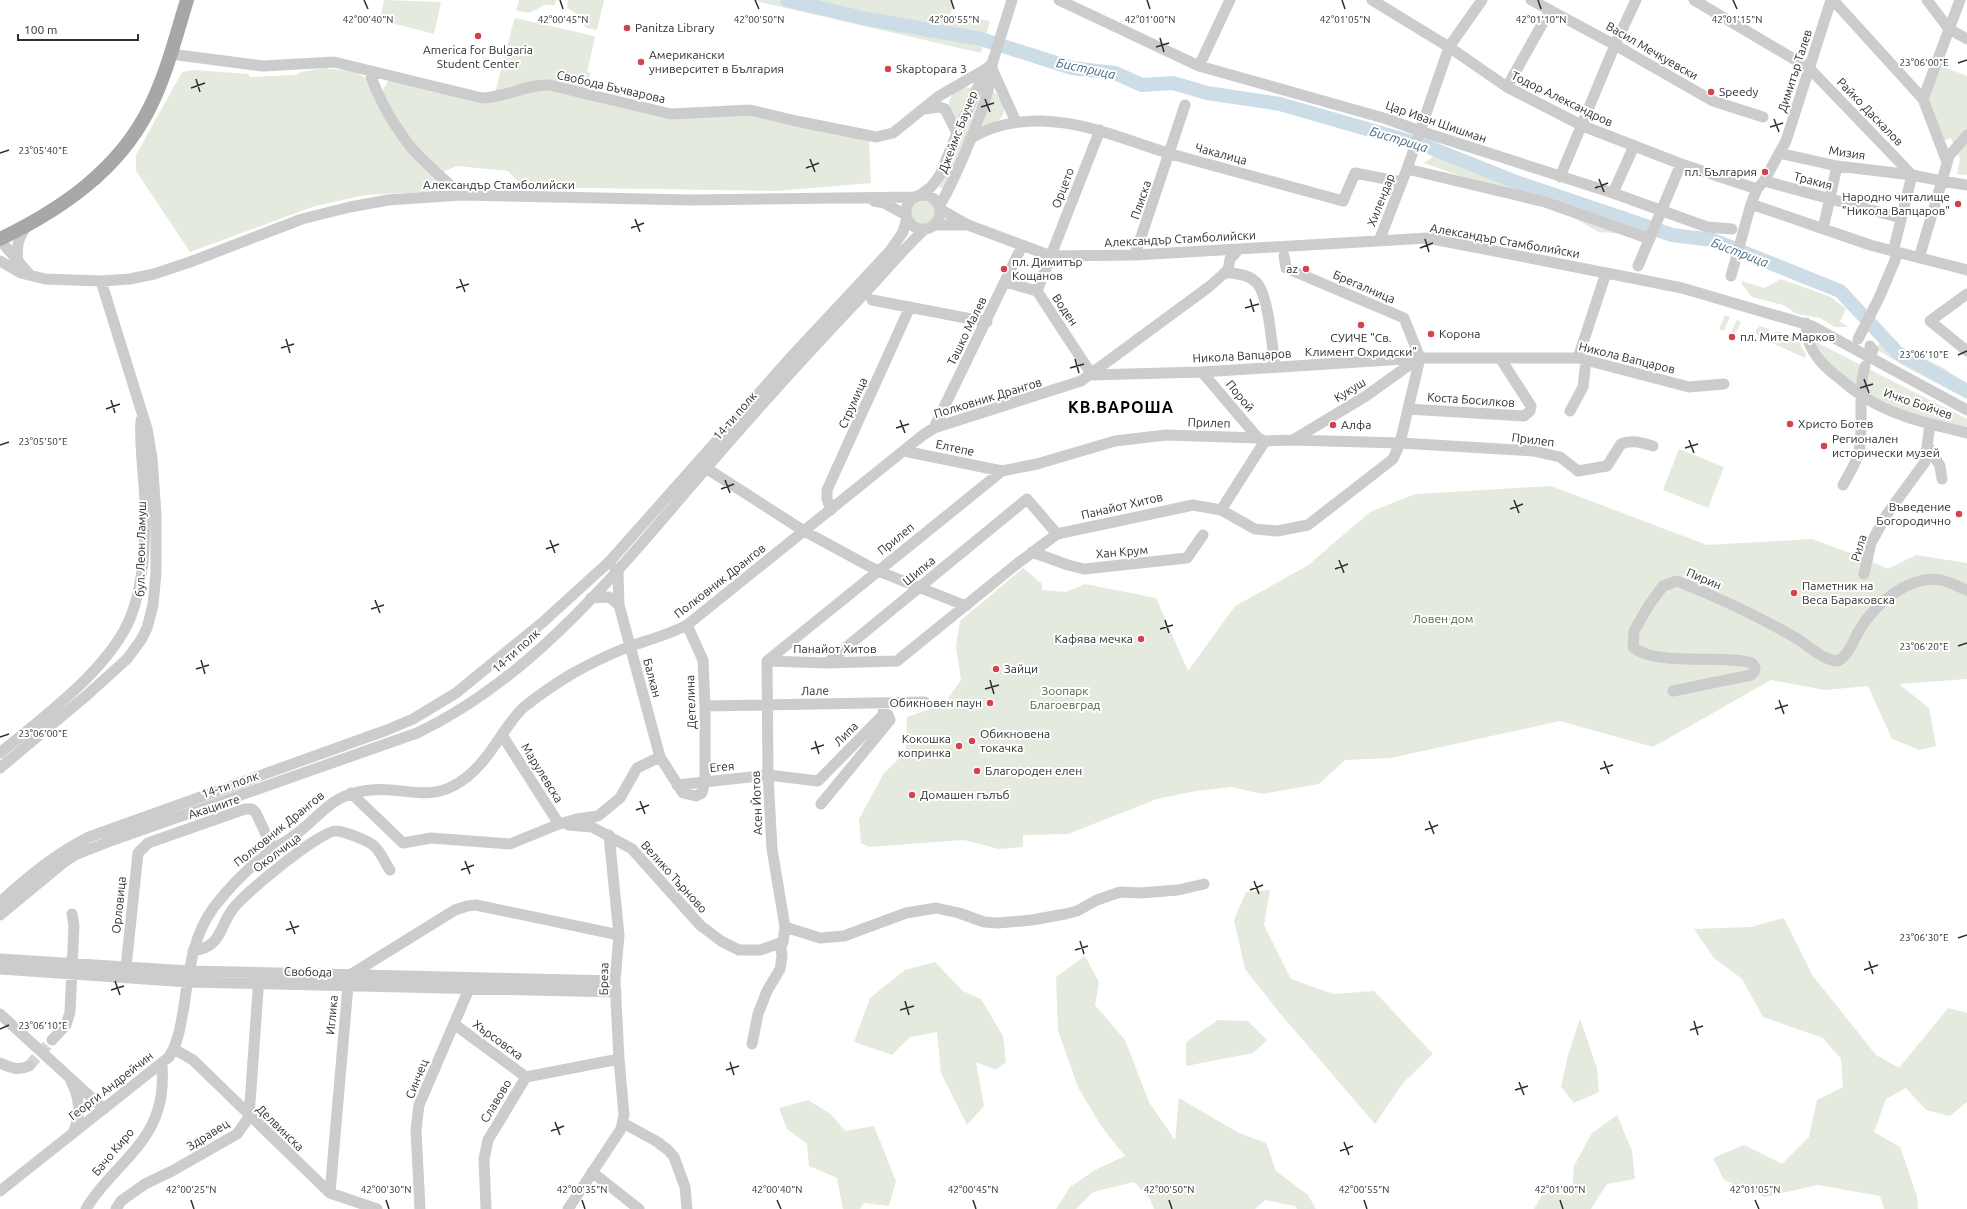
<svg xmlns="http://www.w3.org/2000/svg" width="1967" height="1209" viewBox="0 0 1967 1209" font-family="Ubuntu,sans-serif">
  <rect width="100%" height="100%" fill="#fff"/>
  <path fill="#e5eade" d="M384,0L441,2L434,34L380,20Z
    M519,0H556L555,5H545L529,13L518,11L516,10Z
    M568,0H604L597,30L586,28C581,17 577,13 567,8Z
    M751,0H953L951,14L990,21L981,53Z
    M516,18L594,36L595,38L587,72L591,73L585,88L544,82L495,93L514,20Z
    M1941,66L1967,76V175L1957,174L1960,159L1951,138L1943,141L1927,99Z
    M324,68C336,70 355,69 365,78C373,85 375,101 381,111C400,140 424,165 447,191L365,195L315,206L190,252L136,171V155L182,72L194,70L249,74L250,77L296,75L301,72Z
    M388,81H395L476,101L548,89L676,118L741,113L869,140L871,183L777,191L523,187L508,171L456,166L443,172L413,144L383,96L382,91Z
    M964,87L973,88L959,121C952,118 946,104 951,97C953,92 959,90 964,87Z
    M981,91L984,92L946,190L936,186Z
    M992,92C1014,98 1004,130 982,127Z
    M1437,154C1471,160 1503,168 1529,193L1466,178L1424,163Z
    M910 211a13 13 0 1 1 26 0a13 13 0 1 1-26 0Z
    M1576,198L1625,211L1631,234L1599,232L1569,215Z
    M1781,279L1831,297L1846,309L1840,322L1849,327H1835L1820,318L1797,314L1783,305L1752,297L1742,284V281L1764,288Z
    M1725,315L1730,317L1724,331L1719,329Z
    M1737,320L1741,322L1734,336L1730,334Z
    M1760,326L1770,329L1765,340L1756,334V330Z
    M1775,331L1796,336L1806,355L1805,358L1770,342Z
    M1808,338L1967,419V429L1932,423L1869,396L1830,366Z
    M1884,340L1942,367L1967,384V399L1902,365L1875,348Z
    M1679,449L1724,467L1708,508L1663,490Z
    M1551,486L1707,545L1812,539L1864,558L1888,569L1916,555L1967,563V679L1899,684L1929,708L1936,746L1919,750L1892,739L1868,686L1825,690L1771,680L1653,747L1560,721L1391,758L1345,760L1319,784L1262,794L1232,787L1196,791L1157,799L1068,834L1023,835V847L999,849L964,840L869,847L861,843L859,819L884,773L906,752L907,717L944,704L961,680L956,646L960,621L1023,568L1042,584V590L1066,592L1085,584L1156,598L1188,671L1235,606L1307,566L1370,512L1415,494Z
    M1270,890L1264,925L1291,979L1333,994L1374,991L1433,1054L1403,1083L1375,1124L1278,1011L1245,969L1234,920L1246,892Z
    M1784,918L1813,976L1876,1055L1899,1068L1948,1008L1967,1013V1102L1950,1116L1926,1110L1906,1088L1886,1099L1874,1132L1900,1147L1917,1196L1918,1209H1884L1880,1196L1818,1185L1765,1197L1724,1180L1713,1158L1744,1145L1782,1164L1809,1137L1817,1100L1843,1087L1841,1059L1823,1038L1763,1017L1742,979L1714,958L1694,929L1751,927Z
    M1085,956L1099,982L1095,1005L1125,1040L1149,1102L1175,1140L1179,1098L1239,1133L1266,1143L1276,1171L1308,1195L1316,1209H1297L1295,1206L1265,1200L1255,1209H1154L1150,1199L1134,1182L1093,1192L1076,1209H1056L1070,1187L1095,1170L1125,1156L1101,1126L1078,1087L1058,1031L1056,977Z
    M935,962L963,991L981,999L1003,1036L1006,1062L996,1070L976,1062L984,1106L967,1125L941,1073L937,1032L910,1037L892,1055L854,1042L870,998L905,970Z
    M1580,1019L1597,1068L1599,1092L1574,1103L1561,1087L1568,1055Z
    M1218,1020L1248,1021L1267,1040L1253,1053L1186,1066V1042Z
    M808,1100L831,1114L845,1131L874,1126L896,1181L889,1206L864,1203L860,1209H843L837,1178L809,1166L807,1144L787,1129L779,1108Z
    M1617,1115L1632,1151L1635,1179L1607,1184L1591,1209H1534L1544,1192L1572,1196L1574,1166L1592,1133Z"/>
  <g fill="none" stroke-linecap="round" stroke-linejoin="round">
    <path stroke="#ccdde8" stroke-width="14" d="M787,0L867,19L981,39L1072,68L1115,73L1142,85L1173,83L1207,93L1280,104L1426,146L1516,182L1672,235L1713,240L1840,291L1898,353L1967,391"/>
    <path stroke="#d5d5d5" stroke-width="11" stroke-dasharray="11 5.5" stroke-linecap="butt" d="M29,1066L52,1040"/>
    <path stroke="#ccc" stroke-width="11" d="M1059,0L1199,66L1387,119L1420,131L1613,193L1707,227L1732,229
      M1372,0L1449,47L1507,87L1583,126L1681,164L1757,189
      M1531,0L1615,45L1713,101L1763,117
      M1694,0L1809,68L1912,175
      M1833,0L1923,99
      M1927,0L1949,29L1967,39
      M170,54L263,66L334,62L482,98C505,98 526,84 549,85L671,114L750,110L796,121L876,137L893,133L939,96L986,69
      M1199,66L1230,0
      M369,71C378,98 393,124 410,146C425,164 444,179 461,195
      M993,71L1016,122
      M1507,87L1550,10
      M924,109L939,107L945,109L957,133
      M1967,135L1949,156L1942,181L1967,185
      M970,139C990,126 1018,120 1042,121C1087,122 1128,141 1171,154C1228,170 1286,185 1343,201L1355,173L1401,182
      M1779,153L1837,166L1912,175
      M1947,162L1923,99L1960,0
      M1407,169L1545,202L1650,239
      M1560,177L1615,45L1636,0
      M1764,181L1901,218
      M1613,193L1634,146
      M906 212a17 17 0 1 1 34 0a17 17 0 1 1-34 0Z
      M920,195L931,187L940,175L957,133L986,69L992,64L1012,0
      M874,201L884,203L906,215
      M1751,204L1870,245L1967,270
      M939,206C953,186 996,85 992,64
      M940,209L968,225L1051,256L1135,255L1428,238L1652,282L1682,288L1812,326L1967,410
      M934,225H965
      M1823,229L1837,166
      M0,240L30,275
      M1379,241L1407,169L1449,47L1482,0
      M1893,252L1912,175L1942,181L1919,258
      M1135,255L1185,105
      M1284,256L1286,268L1404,318L1420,358
      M0,261L21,273L45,279L101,281L130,279L154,274L190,262L302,219L350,207L388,200L461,195L690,200L915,197
      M18,262C16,247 18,236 28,225
      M1638,266L1681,164
      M1225,272C1236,274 1249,274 1257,283C1269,297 1272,347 1275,367
      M1731,276L1751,204L1757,189L1764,181L1786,141L1831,0
      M1006,282L1037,291
      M1037,291L1092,375L1202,372L1420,358H1578L1689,387L1724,384
      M1037,291L1100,130
      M1967,294L1930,321L1967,351
      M872,300L987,322
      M1806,323C1805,347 1821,365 1839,378C1846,384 1853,390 1861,395C1891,416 1931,424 1967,433
      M1858,339L1879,298L1898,253
      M1870,346L1873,350L1872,352
      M1578,358L1606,273
      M1202,372L1258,438
      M1408,409L1524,416L1530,411L1531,406L1500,358
      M1570,411L1583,387L1586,360
      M934,428L1022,246
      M1293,440L1366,396L1419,358
      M1928,446L1940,466L1942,479
      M904,451L1002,471
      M706,468L804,531L878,571L966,606
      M1843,485C1850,472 1859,459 1860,444C1863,419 1858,391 1865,366
      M831,510L827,499V490L910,307
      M1221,510L1265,441
      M1032,552L1068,565L1084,569L1187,558L1203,535
      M615,569L618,572L619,605L660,757L683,793L696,796L702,793L705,781V706L703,660L687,625
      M1864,574L1871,543L1887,514L1925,462L1930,424
      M591,598L609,597L619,605
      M767,661L1002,471L1037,464L1115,441L1166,435L1258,438L1265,441L1292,440L1400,443L1533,451L1560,457L1578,471L1607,466L1621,444C1631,439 1643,443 1653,446
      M767,661L827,663L897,661L1018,563L1057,534L1193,505L1221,510L1255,529L1277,531L1308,525L1393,459L1400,443L1420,358
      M827,663L1027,499L1057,534
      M1673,691L1751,675L1754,672L1755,668L1752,663C1721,654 1656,667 1633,647L1634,631L1649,605L1663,586L1677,581C1717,597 1758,616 1796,638C1810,646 1821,660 1838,661C1850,654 1853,640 1860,629C1875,604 1910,574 1941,580C1950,582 1959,587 1967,590
      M705,706L925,702
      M502,735L559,824
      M0,753C42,718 111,668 131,616C144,582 145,544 145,508C145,479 139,448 141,420
      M0,768L86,696L127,659L141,640L147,628L153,605L156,572V514L152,458L147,429L101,281
      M677,785L768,775L818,781L883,715L884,703
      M351,793L403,843L431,838L510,844L559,824L577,819L598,816L620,798L637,768L660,757
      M821,804L890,720L888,715H883
      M568,825L592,827L632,849L700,925L721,941L739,950H760L783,942
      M0,902C28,877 55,854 89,837L387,730L413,719L456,693L543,622L610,561L792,356L890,251L903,232L907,218
      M0,915L63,863L75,855L113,840L417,733C529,680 612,578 691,486C747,420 804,357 863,295C884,273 903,249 925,229
      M785,927L820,938L844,936L906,913L936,908L959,913L984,922L998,923L1032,920L1065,914L1077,911L1097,900L1120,892L1140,893L1178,890L1204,884
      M193,951C222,946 218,930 232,910C242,895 321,830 336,831C344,831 366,840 373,845C380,850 385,863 390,870
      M0,959L189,971L615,981
      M126,967L138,853L148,843L245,809H252L256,813L273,849
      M0,969L188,982L616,992
      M0,1014L104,1109
      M454,1024L526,1077
      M52,1040L66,1025L70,1012L74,926L72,914
      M752,1044L758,1014L767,991L780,969L782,957L781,947L783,942L785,927L772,849L768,775L767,661
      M174,1049L193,1060L330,1193L377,1209
      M0,1063C11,1068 18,1071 29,1066
      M71,1081C80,1099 81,1113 74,1131
      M623,1123L656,1141L668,1150L674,1157L685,1187L687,1209
      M592,1172L639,1209
      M0,1191L169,1057C178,1043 180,1028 183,1012C189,975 191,938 214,907C231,885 252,864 275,848C283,843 292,838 299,832C326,810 333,794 370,790C399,786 425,801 453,786C475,775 490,753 503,733C510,724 515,715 524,707C558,680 588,663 628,647C648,640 668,635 687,625L923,435L934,428L1081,381L1210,286L1228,270L1230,259L1239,249
      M330,1193L348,986L350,975L455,910L467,906L476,905L619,935
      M86,1209C105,1175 148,1148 158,1109C163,1094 163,1079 162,1063
      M116,1209L121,1201L145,1184L172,1171L237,1134L249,1117L259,977
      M420,1209L416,1130L419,1105L469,989
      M486,1209L484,1159L488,1140L526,1077L619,1059
      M568,1209L621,1129L624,1115L619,1059L615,981L619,935L609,835"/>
    <path stroke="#a7a7a7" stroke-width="14" d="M0,239C60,210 118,171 149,109C166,76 176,36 187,0"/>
  </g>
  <path fill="none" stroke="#2f2f2f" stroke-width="1.5" d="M364,0L368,9M560,0L563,9M755,0L759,9M951,0L954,9M1147,0L1150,9M1342,0L1345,9M1538,0L1541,9M1733,0L1737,9M1160,38L1164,52M1156,47L1169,43M1958,63L1967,60M196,79L200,92M191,88L205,83M985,99L990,112M981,107L994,103M1774,119L1779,132M1770,127L1783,123M0,153L9,150M810,159L815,172M806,168L819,163M1599,179L1604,192M1595,188L1608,183M635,219L640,232M631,228L644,223M1425,239L1429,252M1420,248L1433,243M460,279L465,292M456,288L469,284M1250,299L1254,312M1245,308L1259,304M286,339L290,353M281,348L294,344M1958,355L1967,351M1075,359L1079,373M1070,368L1084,364M1864,379L1869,393M1860,388L1873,384M111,400L115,413M106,409L120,404M900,420L905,433M896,428L909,424M1689,440L1694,453M0,445L9,442M1685,448L1698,444M725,480L730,493M721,489L734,484M1514,500L1519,513M1510,509L1523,504M550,540L555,553M546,549L559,544M1339,560L1344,573M1335,569L1348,564M375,600L380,613M371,609L384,605M1165,620L1169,633M1160,629L1173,625M1958,646L1967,643M201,660L205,674M196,669L209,665M990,680L994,694M985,689L999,685M1779,700L1784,714M1775,709L1788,705M0,737L9,734M815,741L819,754M811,749L824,745M1604,761L1609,774M1600,769L1613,765M640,801L645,814M636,810L649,805M1429,821L1434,834M1425,830L1438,825M465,861L470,874M461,870L474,865M1254,881L1259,894M1250,890L1263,885M290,921L295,934M286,930L299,926M1958,938L1967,935M1080,941L1084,954M1075,950L1088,946M1869,961L1873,974M1864,970L1878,965M115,981L120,995M111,990L124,986M905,1001L909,1015M900,1010L914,1006M1694,1021L1698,1035M0,1029L9,1025M1690,1030L1703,1026M730,1062L734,1075M726,1070L739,1066M1519,1082L1524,1095M1515,1090L1528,1086M555,1122L560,1135M551,1131L564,1126M1344,1142L1349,1155M1340,1151L1353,1146M191,1200L194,1209M386,1200L389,1209M582,1200L585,1209M777,1200L781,1209M973,1200L976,1209M1169,1200L1172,1209M1364,1200L1367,1209M1560,1200L1563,1209M1755,1200L1759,1209"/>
  <g fill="#d4424e" stroke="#fff" stroke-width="1.5">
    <circle cx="627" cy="28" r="4"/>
    <circle cx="478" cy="36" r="4"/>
    <circle cx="641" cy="62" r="4"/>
    <circle cx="888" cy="69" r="4"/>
    <circle cx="1711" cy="92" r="4"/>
    <circle cx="1765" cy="172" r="4"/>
    <circle cx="1958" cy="204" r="4"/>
    <circle cx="1004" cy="269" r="4"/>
    <circle cx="1306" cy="269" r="4"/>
    <circle cx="1361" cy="325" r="4"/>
    <circle cx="1431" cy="334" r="4"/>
    <circle cx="1732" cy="337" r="4"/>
    <circle cx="1790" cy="424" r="4"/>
    <circle cx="1333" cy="425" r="4"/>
    <circle cx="1824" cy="446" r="4"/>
    <circle cx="1959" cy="514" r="4"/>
    <circle cx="1794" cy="593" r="4"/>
    <circle cx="1141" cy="639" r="4"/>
    <circle cx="996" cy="669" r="4"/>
    <circle cx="990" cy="703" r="4"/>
    <circle cx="972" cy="741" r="4"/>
    <circle cx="959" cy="746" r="4"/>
    <circle cx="977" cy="771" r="4"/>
    <circle cx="912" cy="795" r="4"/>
  </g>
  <g text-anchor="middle" stroke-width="4" stroke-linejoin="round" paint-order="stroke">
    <g font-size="12" fill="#2f2f2f" stroke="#fff" text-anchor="start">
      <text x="635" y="32">Panitza Library</text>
      <text x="478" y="54" text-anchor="middle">America for Bulgaria<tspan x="478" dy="14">Student Center</tspan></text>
      <text x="649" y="59">Американски<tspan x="649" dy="14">университет в България</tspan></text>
      <text x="896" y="73">Skaptopara 3</text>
      <text x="1719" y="96">Speedy</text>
      <text x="1757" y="176" text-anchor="end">пл. България</text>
      <text x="1950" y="201" text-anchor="end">Народно читалище<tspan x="1950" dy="14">"Никола Вапцаров"</tspan></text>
      <text x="1012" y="266">пл. Димитър<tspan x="1012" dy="14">Кощанов</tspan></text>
      <text x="1298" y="273" text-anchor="end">az</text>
      <text x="1439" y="338">Корона</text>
      <text x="1740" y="341">пл. Мите Марков</text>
      <text x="1361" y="342" text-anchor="middle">СУИЧЕ "Св.<tspan x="1361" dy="14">Климент Охридски"</tspan></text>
      <text x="1798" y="428">Христо Ботев</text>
      <text x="1341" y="429">Алфа</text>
      <text x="1832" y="443">Регионален<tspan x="1832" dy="14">исторически музей</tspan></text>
      <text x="1951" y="511" text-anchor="end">Въведение<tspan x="1951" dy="14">Богородично</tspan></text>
      <text x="1802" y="590">Паметник на<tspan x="1802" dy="14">Веса Бараковска</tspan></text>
      <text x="1133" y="643" text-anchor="end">Кафява мечка</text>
      <text x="1004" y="673">Зайци</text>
      <text x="982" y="707" text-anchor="end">Обикновен паун</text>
      <text x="980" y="738">Обикновена<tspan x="980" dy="14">токачка</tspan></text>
      <text x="951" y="743" text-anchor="end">Кокошка<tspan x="951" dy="14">копринка</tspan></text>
      <text x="985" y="775">Благороден елен</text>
      <text x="920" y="799">Домашен гълъб</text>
    </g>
    <g font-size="12" fill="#2f2f2f" stroke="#fff">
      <text transform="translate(1652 51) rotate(30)" y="4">Васил Мечкуевски</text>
      <text transform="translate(1795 71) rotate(-72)" y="4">Димитър Талев</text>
      <text transform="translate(611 87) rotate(13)" y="4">Свобода Бъчварова</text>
      <text transform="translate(1562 99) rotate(26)" y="4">Тодор Александров</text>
      <text transform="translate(1870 112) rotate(46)" y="4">Райко Даскалов</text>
      <text transform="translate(1436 122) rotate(19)" y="4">Цар Иван Шишман</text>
      <text transform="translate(958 132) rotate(-69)" y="4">Джеймс Баучер</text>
      <text transform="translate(1847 153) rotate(9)" y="4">Мизия</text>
      <text transform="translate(1221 154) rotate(15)" y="4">Чакалица</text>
      <text transform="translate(1813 181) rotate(15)" y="4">Тракия</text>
      <text x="499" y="189">Александър Стамболийски</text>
      <text transform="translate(1063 188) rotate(-69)" y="4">Орцето</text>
      <text transform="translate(1141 200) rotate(-71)" y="4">Плиска</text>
      <text transform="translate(1381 200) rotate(-69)" y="4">Хилендар</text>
      <text transform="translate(1180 239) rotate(-3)" y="4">Александър Стамболийски</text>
      <text transform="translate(1505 241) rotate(10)" y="4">Александър Стамболийски</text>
      <text transform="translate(1364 287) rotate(23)" y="4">Брегалница</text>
      <text transform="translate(1065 310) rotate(56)" y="4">Воден</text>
      <text transform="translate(967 331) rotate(-64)" y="4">Ташко Малев</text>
      <text transform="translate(1242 356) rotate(-3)" y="4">Никола Вапцаров</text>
      <text transform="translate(1627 358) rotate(14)" y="4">Никола Вапцаров</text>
      <text transform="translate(1350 390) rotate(-32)" y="4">Кукуш</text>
      <text transform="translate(1240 396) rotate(50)" y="4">Порой</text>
      <text transform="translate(988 398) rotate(-17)" y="4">Полковник Дрангов</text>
      <text transform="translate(1471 400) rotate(4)" y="4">Коста Босилков</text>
      <text transform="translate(853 403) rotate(-66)" y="4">Струмица</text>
      <text transform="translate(1918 404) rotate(19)" y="4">Ичко Бойчев</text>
      <text transform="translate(735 416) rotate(-49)" y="4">14-ти полк</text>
      <text transform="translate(1209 423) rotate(2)" y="4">Прилеп</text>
      <text transform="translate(1533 440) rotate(7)" y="4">Прилеп</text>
      <text transform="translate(955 448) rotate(12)" y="4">Елтепе</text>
      <text transform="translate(1122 506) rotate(-13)" y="4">Панайот Хитов</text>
      <text transform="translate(896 539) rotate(-39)" y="4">Прилеп</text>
      <text transform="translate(1859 548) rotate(-73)" y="4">Рила</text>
      <text transform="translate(141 549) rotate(-89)" y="4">бул. Леон Ламуш</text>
      <text transform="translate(1122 552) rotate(-5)" y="4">Хан Крум</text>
      <text transform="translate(919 571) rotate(-40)" y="4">Шипка</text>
      <text transform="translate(1704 579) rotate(23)" y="4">Пирин</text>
      <text transform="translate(720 581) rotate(-38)" y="4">Полковник Дрангов</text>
      <text x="835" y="653">Панайот Хитов</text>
      <text transform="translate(516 651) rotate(-42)" y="4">14-ти полк</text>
      <text transform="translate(652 678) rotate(75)" y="4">Балкан</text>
      <text transform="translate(815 691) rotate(-1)" y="4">Лале</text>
      <text transform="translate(691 702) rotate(-92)" y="4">Детелина</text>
      <text transform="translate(846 734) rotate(-45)" y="4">Липа</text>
      <text transform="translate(722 767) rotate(-5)" y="4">Егея</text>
      <text transform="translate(542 773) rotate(58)" y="4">Марулевска</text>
      <text transform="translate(230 785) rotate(-19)" y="4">14-ти полк</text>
      <text transform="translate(757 803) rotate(-92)" y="4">Асен Йотов</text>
      <text transform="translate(214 807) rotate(-18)" y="4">Акациите</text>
      <text transform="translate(279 829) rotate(-39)" y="4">Полковник Дрангов</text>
      <text transform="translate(277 853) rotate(-37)" y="4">Околчица</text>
      <text transform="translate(674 877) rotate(48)" y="4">Велико Търново</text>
      <text transform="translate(119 905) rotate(-84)" y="4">Орловица</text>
      <text transform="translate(308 972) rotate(1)" y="4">Свобода</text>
      <text transform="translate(604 979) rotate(-89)" y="4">Бреза</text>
      <text transform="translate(332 1015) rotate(-85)" y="4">Иглика</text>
      <text transform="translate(498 1040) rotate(36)" y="4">Хърсовска</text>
      <text transform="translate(417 1079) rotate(-68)" y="4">Синчец</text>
      <text transform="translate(111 1086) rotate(-38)" y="4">Георги Андрейчин</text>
      <text transform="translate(496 1101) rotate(-59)" y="4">Славово</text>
      <text transform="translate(280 1128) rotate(44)" y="4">Делвинска</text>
      <text transform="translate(208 1135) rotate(-32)" y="4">Здравец</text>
      <text transform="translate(113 1152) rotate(-50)" y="4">Бачо Киро</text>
    </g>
    <g font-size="12" fill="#526640" stroke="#fff">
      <text x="1443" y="623">Ловен дом</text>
      <text x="1065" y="695">Зоопарк<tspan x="1065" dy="14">Благоевград</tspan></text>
    </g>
    <g font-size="13" font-style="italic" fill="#456e89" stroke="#fff">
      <text transform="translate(1086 68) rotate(12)" y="5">Бистрица</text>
      <text transform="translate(1399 139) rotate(17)" y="5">Бистрица</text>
      <text transform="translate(1740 252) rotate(21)" y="5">Бистрица</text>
    </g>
    <g font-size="16" font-weight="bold" letter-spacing="1" fill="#000" stroke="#fff">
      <text x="1121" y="413">КВ.ВАРОША</text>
    </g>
  </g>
  <g font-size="10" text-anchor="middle" fill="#2f2f2f" stroke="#fff" stroke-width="4" stroke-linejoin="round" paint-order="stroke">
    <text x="368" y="23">42°00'40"N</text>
    <text x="563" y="23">42°00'45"N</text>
    <text x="759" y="23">42°00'50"N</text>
    <text x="954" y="23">42°00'55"N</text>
    <text x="1150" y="23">42°01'00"N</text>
    <text x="1345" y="23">42°01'05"N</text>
    <text x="1541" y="23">42°01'10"N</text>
    <text x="1737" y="23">42°01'15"N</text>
    <text x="1924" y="66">23°06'00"E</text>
    <text x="43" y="154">23°05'40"E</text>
    <text x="1924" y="358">23°06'10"E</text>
    <text x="43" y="445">23°05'50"E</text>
    <text x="1924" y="650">23°06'20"E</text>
    <text x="43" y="737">23°06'00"E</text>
    <text x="1924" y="941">23°06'30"E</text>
    <text x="43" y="1029">23°06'10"E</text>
    <text x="191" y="1193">42°00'25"N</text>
    <text x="386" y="1193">42°00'30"N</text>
    <text x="582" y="1193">42°00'35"N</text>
    <text x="777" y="1193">42°00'40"N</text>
    <text x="973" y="1193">42°00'45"N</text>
    <text x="1169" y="1193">42°00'50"N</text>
    <text x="1364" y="1193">42°00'55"N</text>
    <text x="1560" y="1193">42°01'00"N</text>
    <text x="1755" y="1193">42°01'05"N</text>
  </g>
  <path d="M18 34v6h120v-6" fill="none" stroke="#2f2f2f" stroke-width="2"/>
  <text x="24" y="34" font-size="12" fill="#2f2f2f" stroke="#ffffff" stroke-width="3" paint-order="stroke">100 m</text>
</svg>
